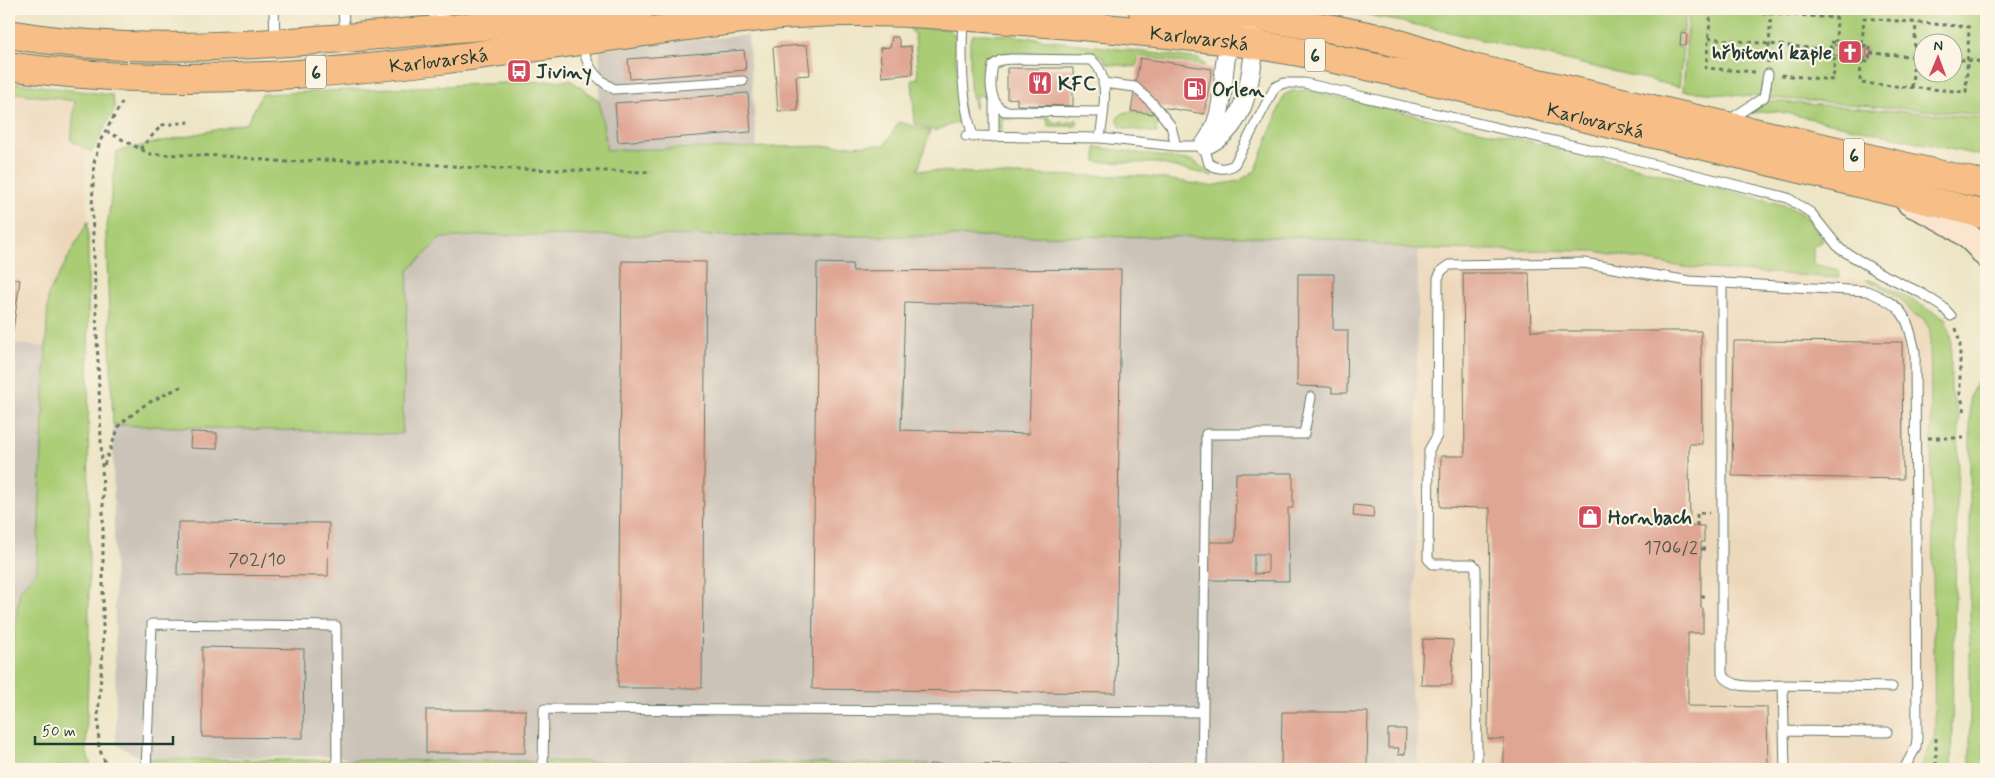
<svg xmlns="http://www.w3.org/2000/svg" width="1995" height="778" viewBox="0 0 1995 778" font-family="Mynerve,sans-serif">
  <rect width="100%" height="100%" fill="#fcf5e5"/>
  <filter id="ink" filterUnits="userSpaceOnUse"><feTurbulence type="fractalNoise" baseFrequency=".02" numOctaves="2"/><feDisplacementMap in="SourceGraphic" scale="10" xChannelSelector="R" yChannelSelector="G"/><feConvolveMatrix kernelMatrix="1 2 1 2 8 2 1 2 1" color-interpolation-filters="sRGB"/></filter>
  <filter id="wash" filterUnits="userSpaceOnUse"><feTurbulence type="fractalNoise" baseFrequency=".0096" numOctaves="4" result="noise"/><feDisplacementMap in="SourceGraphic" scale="20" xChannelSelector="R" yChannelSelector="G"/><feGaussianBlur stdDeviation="1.12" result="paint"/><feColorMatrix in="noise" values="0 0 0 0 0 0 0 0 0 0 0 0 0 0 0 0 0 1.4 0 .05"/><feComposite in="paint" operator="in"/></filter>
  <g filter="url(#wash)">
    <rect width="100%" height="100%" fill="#ede5c5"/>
    <path fill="#ecd7ba" d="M9,82L106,94L84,159L88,221L48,295L46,347L9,343Z
      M1418,249L1595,251L1682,267L1866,280L1888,290L1905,303L1913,315L1923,317L1930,330L1935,733L1920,769H1419L1416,717L1411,691Z"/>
    <path fill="#cbc2b8" d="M748,35L757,148L607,150L599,100L600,48Z
      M491,235L1315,237L1418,249L1415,617L1411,691L1416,717L1419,769H929V764L351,760L337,756L143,759L116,744L113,425L402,434L408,271L440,238Z
      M9,343L46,347L37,570L20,591L9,670Z"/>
    <path fill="#a9cc75" stroke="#648454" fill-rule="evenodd" d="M1341,9H1686L1684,32H1679L1678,47L1683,48L1679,87L1440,30Z
      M1689,9H1956L1986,11V115L1683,91ZM1922,42H1952V72H1922ZM1835,45L1867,48L1866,58L1833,55Z
      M909,27L948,29L953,33L956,38V63L964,120L934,131L915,124L912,79L918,78L915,36Z
      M979,34L1008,35L1199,59L1206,66L1139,56L1136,67L1107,64L1102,56L1085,53H1003C982,63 986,75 985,96L976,95L975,109L970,87V41L973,35Z
      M570,80L599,100L607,150L885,145L899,122L930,131L918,170L1016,175L1147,176L1210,186L1239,181L1256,170L1284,95L1292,91L1307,90L1583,154L1788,206L1810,219L1823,241L1813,246V264L1839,270L1840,278L1682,267L1595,251L1418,249L1315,237L491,235L441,238L408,271L402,434L113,425L106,234L117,151L247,123L262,94Z
      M9,82L112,95L115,108L92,152L71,141L75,101L9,92Z
      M1769,101L1986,118V157L1776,111L1749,113Z
      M1131,111L1153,114L1159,124L1156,127L1157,133L1125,128L1120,126L1117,118L1123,113Z
      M996,116L1048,117L1055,123L1073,122L1076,119L1078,122L1076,126H1048L1047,118L1002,119V131H1000L997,127Z
      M1096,147L1194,161L1213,176L1157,163L1096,162Z
      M88,221L89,644L86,750L92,769H9V670L20,590L37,570L48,295Z
      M1866,280L1877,281L1945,318L1951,335V391L1959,418L1951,769H1920L1935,733L1930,330L1923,318L1913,315L1905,303L1888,290Z
      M1986,377V705L1984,721V769H1970V396L1976,384Z
      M143,759L929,764V769H143Z"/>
    <g id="blocks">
      <path fill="#dfa693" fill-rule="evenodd" d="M1681,33L1687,34L1686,45H1680Z
        M892,37H898L901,47L911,46L913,74L882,77L880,48L890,47Z
        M807,45L810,75L796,76L798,111H778L773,47Z
        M1834,45L1867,48L1866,59L1833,55Z
        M744,50L746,70L630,79L628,59Z
        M1140,58L1212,69L1204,114L1155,106L1153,114L1131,111Z
        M1007,68H1073V106L1017,105V98L1007,99Z
        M748,93L751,132L618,142L615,103Z
        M622,261L706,262L702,688H618Z
        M817,263L852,264L853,271L1121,269L1116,693L812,689ZM905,302L1033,306L1029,434L901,430Z
        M1463,273H1529L1531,331H1701L1702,444H1689V458L1690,526H1704V542H1701V608H1703V633H1688V706L1767,707L1768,769H1504V739H1488L1490,508L1440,507L1441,456H1465Z
        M1298,274H1334L1333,330H1348L1347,393H1332V388L1328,387L1297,386Z
        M9,278L20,280L13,331H9Z
        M1734,341L1902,342L1903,479L1732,476Z
        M191,432L217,433V449L190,448Z
        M1236,473H1293V508H1288L1289,581L1206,580V542H1235ZM1254,554H1268V573L1254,574Z
        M1354,505L1374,507L1373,518L1353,516Z
        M178,522L329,523L328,576L177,575Z
        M1423,639L1453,640L1452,685H1421Z
        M202,647L304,649L303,738L202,737Z
        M426,710H526L525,753H426Z
        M1282,712H1368L1367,769H1262V767H1281Z
        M1388,729H1406L1405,754L1398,755L1399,748H1388Z
        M929,764L1165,766V769H929Z"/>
    </g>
  </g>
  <g filter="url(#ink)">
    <use href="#blocks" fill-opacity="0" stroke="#677867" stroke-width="1"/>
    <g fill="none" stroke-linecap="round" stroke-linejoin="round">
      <defs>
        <path id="lane" d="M274,9L275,41
          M343,9L345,36
          M963,18C961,59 961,97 973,137
          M582,44C587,66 594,78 614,89L743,81
          M1103,83L1135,87L1155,106L1171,126L1176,146
          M994,103V137
          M1729,120L1764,97L1768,74
          M966,136L1100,138L1176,146H1204L1209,164C1217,169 1225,170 1234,165L1275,87L1284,83H1304L1636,160L1788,198L1811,213L1840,249L1880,273L1923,294L1943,307L1951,316
          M1100,138C1103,116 1112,74 1091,60L1011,59L1001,60L993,65C990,81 988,101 1004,111L1102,112
          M1722,282V673C1731,692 1765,685 1783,685L1785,769
          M1783,685L1892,687
          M1203,712L1206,434H1304L1311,397
          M1785,731L1887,732
          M146,769L152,624L336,626L337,769
          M543,769L544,709L1203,712L1202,766
          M1477,769L1476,568L1473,564H1433L1428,559L1429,450L1437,436L1438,278L1442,270L1449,265L1584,263L1689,281L1867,291C1903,306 1907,314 1915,352L1917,738L1916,747L1904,769"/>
        <path id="street" d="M438,9L440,31
          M1204,145C1233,107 1215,65 1235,33
          M1204,146C1246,129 1249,85 1255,45V37L1248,15"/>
        <path id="secondary" d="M1910,203C1939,217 1966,228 1986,255"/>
        <g id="primary">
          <path d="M1142,9L1248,15L1333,29L1387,40L1473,68L1986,185"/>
          <path d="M9,34C128,55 248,46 368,36C459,28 549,21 640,9"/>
          <path id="s1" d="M9,66C198,94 391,68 580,41C673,29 766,11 860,12C934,12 1007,20 1081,26C1161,33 1241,40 1320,56C1419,76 1517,101 1615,125C1739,154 1863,183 1986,215"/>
        </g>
      </defs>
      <use href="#lane" stroke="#677867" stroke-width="11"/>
      <use href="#street" stroke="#677867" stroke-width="20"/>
      <use href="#secondary" stroke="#677867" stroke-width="28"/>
      <use href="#primary" stroke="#677867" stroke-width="30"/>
      <path stroke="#677867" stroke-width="3" stroke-dasharray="4 4" stroke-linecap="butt" d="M1708,38L1830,50
        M1831,42L1870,46L1869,62L1829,58Z
        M1870,53L1922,57
        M1952,59L1986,62
        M1861,61L1860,83L1966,92L1969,27L1864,18L1862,45
        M1768,63L1771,13
        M1755,72L1706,68L1711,9L1837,18L1836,42
        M1781,75L1833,80L1835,59
        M1912,87L1916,23
        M106,131L150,154L225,156L287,162L318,160L402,162L476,168L652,172
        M140,149L162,125L190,122
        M1956,328L1960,344V393L1965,412
        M1928,438H1965
        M104,465L120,424L146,404L182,386
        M1697,526V513H1709
        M1701,549H1709
        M1701,596H1708
        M1936,738V769
        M108,769L99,748L98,715L103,650V491L92,208L94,163L100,141L124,99"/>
      <use href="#lane" stroke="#fff" stroke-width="9"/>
      <use href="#street" stroke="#fff" stroke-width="18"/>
      <use href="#secondary" stroke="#fce5cf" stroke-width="25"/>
      <use href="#primary" stroke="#f7be87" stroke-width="28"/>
    </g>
  </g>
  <defs>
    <symbol id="church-square" viewBox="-11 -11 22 22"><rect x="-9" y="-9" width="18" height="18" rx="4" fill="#d1495b" stroke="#fcf5e5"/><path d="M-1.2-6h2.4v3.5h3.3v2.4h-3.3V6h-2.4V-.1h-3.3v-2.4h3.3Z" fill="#fff"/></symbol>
    <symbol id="bus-square" viewBox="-11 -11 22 22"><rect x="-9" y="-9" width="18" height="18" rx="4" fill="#d1495b" stroke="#fcf5e5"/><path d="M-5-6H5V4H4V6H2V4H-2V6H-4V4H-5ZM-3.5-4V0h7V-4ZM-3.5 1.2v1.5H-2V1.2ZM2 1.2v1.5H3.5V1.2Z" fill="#fff"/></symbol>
    <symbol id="restaurant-square" viewBox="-11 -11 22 22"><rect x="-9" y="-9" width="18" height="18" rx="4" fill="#d1495b" stroke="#fcf5e5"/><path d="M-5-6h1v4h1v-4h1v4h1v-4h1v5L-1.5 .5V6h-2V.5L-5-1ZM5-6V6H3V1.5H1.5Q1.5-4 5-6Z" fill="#fff"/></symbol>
    <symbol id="fuel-square" viewBox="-11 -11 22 22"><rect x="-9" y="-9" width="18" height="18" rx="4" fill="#d1495b" stroke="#fcf5e5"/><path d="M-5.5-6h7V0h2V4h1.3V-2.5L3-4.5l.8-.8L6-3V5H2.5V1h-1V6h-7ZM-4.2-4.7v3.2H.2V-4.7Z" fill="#fff"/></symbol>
    <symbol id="shop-square" viewBox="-11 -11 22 22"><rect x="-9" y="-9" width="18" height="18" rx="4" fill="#d1495b" stroke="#fcf5e5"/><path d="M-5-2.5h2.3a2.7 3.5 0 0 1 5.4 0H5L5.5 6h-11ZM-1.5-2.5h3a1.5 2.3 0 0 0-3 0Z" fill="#fff"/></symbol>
  </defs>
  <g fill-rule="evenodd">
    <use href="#church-square" x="1836" y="38" width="28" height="28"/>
    <use href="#bus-square" x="505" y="57" width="28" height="28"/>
    <use href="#restaurant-square" x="1026" y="69" width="28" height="28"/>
    <use href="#fuel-square" x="1181" y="75" width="28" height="28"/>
    <use href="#shop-square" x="1576" y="503" width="28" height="28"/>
  </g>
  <g text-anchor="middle" stroke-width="4.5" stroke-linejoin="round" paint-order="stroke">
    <g font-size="18" fill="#4f574c">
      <text x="1671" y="553">1706/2</text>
      <text x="257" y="565">702/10</text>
    </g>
    <g fill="#fcf5e5" stroke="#617469" stroke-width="1">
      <rect x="1305" y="38.5" width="20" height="33" rx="4"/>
      <rect x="306" y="55.5" width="20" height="33" rx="4"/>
      <rect x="1844" y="138.5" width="20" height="33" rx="4"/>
    </g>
    <g font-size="19" font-weight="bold" fill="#1f3d34">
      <text x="1315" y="62">6</text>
      <text x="316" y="79">6</text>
      <text x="1854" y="162">6</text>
    </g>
    <g font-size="20" fill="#1f3d34" stroke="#fcf5e5">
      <text dy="7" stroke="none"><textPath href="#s1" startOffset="1196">Karlovarská</textPath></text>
      <text dy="7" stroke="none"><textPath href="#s1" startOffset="431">Karlovarská</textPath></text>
      <text dy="7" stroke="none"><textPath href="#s1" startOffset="1601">Karlovarská</textPath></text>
    </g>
    <g font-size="20" font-weight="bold" fill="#1f3d34" stroke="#fcf5e5" text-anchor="start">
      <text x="1832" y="59" text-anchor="end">hřbitovní kaple</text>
      <text x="536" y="78">Jiviny</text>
      <text x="1058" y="90">KFC</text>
      <text x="1212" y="96">Orlen</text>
      <text x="1608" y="524">Hornbach</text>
    </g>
  </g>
  <rect width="1995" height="778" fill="none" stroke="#fcf5e5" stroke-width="30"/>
  <g transform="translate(1938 58) rotate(1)"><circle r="24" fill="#fcf5e5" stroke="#a4ab9e"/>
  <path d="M0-4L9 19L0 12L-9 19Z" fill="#d1495b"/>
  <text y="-8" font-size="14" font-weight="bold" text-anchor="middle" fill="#1f3d34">N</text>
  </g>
  <path d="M35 736v8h138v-8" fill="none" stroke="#1f3d34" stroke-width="2.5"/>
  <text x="42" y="736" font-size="15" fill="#1f3d34" stroke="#fcf5e5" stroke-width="4" paint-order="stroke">50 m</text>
</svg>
